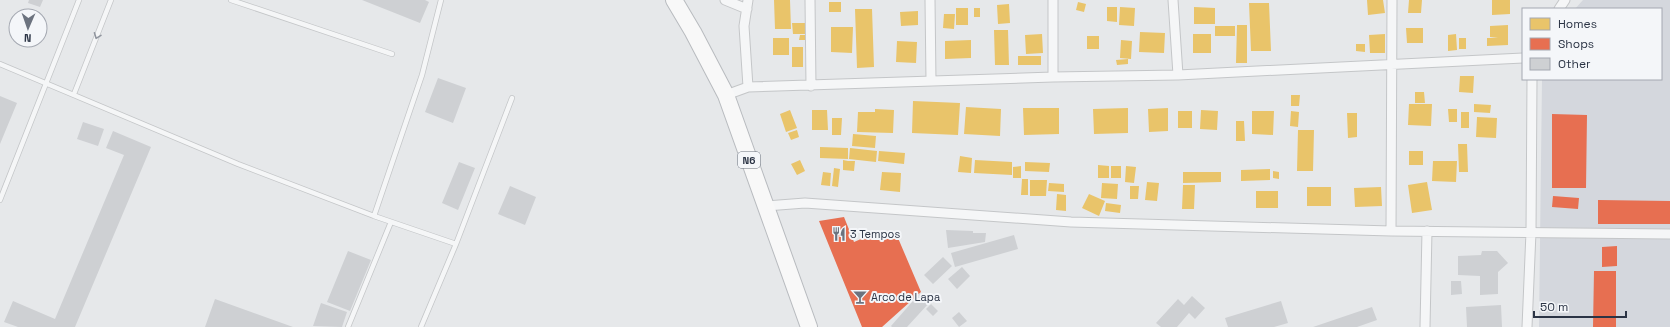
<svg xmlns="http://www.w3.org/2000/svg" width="1670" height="327" viewBox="0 0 1670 327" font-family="'Space Grotesk',sans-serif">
  <rect width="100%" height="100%" fill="#e6e8ea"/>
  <path fill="#d4d7dd" d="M1583,0H1670V327H1539L1542,79H1661V9H1575Z"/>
  <path fill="#e9c46a" d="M774,0H790L791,29H775Z
    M1367,0H1383L1385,13L1368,15Z
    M1409,0H1422L1421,13H1408Z
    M1492,0H1510V14L1492,15Z
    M829,2H841V12H829Z
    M1078,2L1086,4L1084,12L1076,10Z
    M1249,3H1269L1271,51H1251Z
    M1009,4L1010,23L998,24L997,5Z
    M1107,7H1117V22L1107,21Z
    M1120,7L1135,8L1134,26L1119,25Z
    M1194,7L1215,8V24H1194Z
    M956,8H968V25H956Z
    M974,8H980V17H974Z
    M855,9H872L874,67L857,68Z
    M918,11V25L901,26L900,12Z
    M944,14H955L954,29L943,28Z
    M792,23H805V34H793Z
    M1237,25H1247V63H1236Z
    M1508,25V45L1487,46V38H1498L1490,37V26Z
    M1215,26H1235V36H1215Z
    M831,27H853L852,53L831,52Z
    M1406,28H1423V43H1407Z
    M994,30H1008L1009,65H995Z
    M1140,32L1165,33L1164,53L1139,52Z
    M1042,34L1043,53L1026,54L1025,35Z
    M1193,34H1211V53H1193Z
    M1385,34V53H1370L1369,35Z
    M1456,34L1457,50L1448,51V35Z
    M800,35H805V40H799Z
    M1087,36H1099V49H1087Z
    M773,38H789V55H773Z
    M1459,38H1466V49H1459Z
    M971,40V58L945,59V41Z
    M1121,40L1132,41L1131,59L1120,58Z
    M897,41L917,42L916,63L896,62Z
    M1356,44H1365V52L1356,51Z
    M792,47H803V67H792Z
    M1018,56H1041V65H1018Z
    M1128,59V64L1117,65L1116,60Z
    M1460,76H1474L1473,93L1459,92Z
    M1415,92H1424L1425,103H1415Z
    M1291,95H1300L1299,106H1291Z
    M913,101L960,103L958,135L912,133Z
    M1409,104H1432L1431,126L1408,125Z
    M1474,104L1491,105L1490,113L1474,112Z
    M966,107L1001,109L1000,136L964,134Z
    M1023,108H1059V134L1024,135Z
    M1128,108V133L1094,134L1093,109Z
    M1168,108V131L1149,132L1148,109Z
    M875,109L894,110L893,133L857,132L858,112H875Z
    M1448,109H1457V122H1449Z
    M790,110L797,128L786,132L780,114Z
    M812,110H827L828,130H812Z
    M1201,110L1218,111L1217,130L1200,129Z
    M1178,111H1192V128H1178Z
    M1252,111H1274L1273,135L1252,134Z
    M1291,111L1299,112L1298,127L1290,126Z
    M1461,112H1469V128H1461Z
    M1347,113H1357V137L1348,138Z
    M1477,117L1497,118L1496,138L1476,137Z
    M832,118H842L841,135H832Z
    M1236,121H1244L1245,141H1236Z
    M797,130L799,137L791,140L788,133Z
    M1298,130H1314L1313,171H1297Z
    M853,134L876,136L875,148L852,146Z
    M1458,144H1467L1468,172H1459Z
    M820,147L848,148V159L820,158Z
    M850,148L877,151L876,162L849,159Z
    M879,151L905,153L904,164L878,161Z
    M1409,151H1423V165H1409Z
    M960,156L972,158L971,173L958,172Z
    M800,160L805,171L797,175L791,164Z
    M843,160L848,161V163V161H855L854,171L843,170Z
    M975,160L1012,162V175L974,173Z
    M1433,161H1457L1456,182L1432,181Z
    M1025,162L1050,163L1049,172L1025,171Z
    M1098,165L1109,166V178H1098Z
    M1021,166V178H1013V167Z
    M1111,166H1121V178H1111Z
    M1126,166L1136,167L1134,183L1125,182Z
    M834,168L840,169L838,187L832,186Z
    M1270,169V180L1241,181V170Z
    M1273,171L1279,172V179L1273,178Z
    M823,172L831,173L830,186L821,185Z
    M882,172L901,173L900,192L880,190Z
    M1183,172H1221V182L1183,183Z
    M1022,179H1028V195H1021Z
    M1030,180H1047L1046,196H1030Z
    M1147,182L1159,183L1157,201L1145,200Z
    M1427,182L1432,210L1412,213L1408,185Z
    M1049,183L1064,184V192L1048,191Z
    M1102,183L1118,184L1117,199L1101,198Z
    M1183,185H1195L1194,209H1182Z
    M1130,186H1139L1138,199H1130Z
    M1307,187H1331V206H1307Z
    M1381,187L1382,206L1355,207L1354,188Z
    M1256,191H1278V208H1256Z
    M1057,194L1066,195V211L1056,210Z
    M1089,194L1105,201L1099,216L1082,208Z
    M1106,203L1121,205L1120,213L1105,211Z"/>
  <path fill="#e76f51" d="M1552,114L1587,115L1586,188H1552Z
    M1553,196L1579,198L1578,209L1552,207Z
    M1598,200L1670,201V224H1598Z
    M844,217L854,242L875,233L883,239L898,238L921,292L882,327H862L819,221Z
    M1617,246V266L1602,267V247Z
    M1594,271H1616V327H1593Z"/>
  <path fill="#ced0d3" d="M29,0H43L40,7L28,3Z
    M362,0H425L429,2L420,23Z
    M438,78L466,88L453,123L425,112Z
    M0,96L17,103L0,144Z
    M83,122L104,129L98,146L77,139Z
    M113,131L151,147L75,327H18L4,322L13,301L55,319L124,155L106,148Z
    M459,162L475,168L458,210L442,203Z
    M510,186L536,197L525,225L498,214Z
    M946,230L973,231V233H986L985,242L948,248Z
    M1014,235L1018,249L955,267L951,253Z
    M348,251L371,260L350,311L327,302Z
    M1482,251H1497L1508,263L1498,272V294L1480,295V276L1458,275V256L1481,255Z
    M943,257L952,266L933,284L924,275Z
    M962,267L970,276L957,289L948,279Z
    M1451,281H1461L1462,294L1451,295Z
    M919,294L929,303L907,327H892L891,326Z
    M1192,296L1205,308L1195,319L1189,313L1177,327H1161L1156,323L1178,299L1184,305Z
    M215,299L293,327H205Z
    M1281,301L1288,323L1274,327H1228L1225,318Z
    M321,303L347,312L342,327L313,326Z
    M931,304L938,311L933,316L926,309Z
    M1501,305L1502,327H1467L1466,307Z
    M1372,307L1377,320L1357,327H1313Z
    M959,312L967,321L959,327L952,318Z"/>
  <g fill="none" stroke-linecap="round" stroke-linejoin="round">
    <defs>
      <path id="service" d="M231,0L392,54
        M0,64L238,164L374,216L456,244
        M74,94L111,0
        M0,200L79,0
        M374,216L422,75L441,0
        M348,327L391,222
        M421,327L456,244L512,98"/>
      <path id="minor" d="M725,0L747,9
        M810,0L811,86
        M930,0L931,81
        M1173,0L1178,75
        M1559,9L1565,0
        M1053,77V0
        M748,87L744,26L748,0
        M726,95L748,87L1053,77L1178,75L1523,58
        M766,206L805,203L1071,222L1391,231L1670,234
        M1391,231L1392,0
        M1425,327L1427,231
        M1527,327L1531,232L1532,79"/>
      <path id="trunk" d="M674,0L693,32L726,95L809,327"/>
    </defs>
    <use href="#service" stroke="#c4c6c8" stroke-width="6"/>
    <use href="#minor" stroke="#c4c6c8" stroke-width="11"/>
    <use href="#trunk" stroke="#b8bbbf" stroke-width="18"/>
    <use href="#service" stroke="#f5f6f7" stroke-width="4.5"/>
    <use href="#minor" stroke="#f5f6f7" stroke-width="9"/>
    <use href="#trunk" stroke="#f8f8f8" stroke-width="16"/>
  </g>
  <defs><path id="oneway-chevron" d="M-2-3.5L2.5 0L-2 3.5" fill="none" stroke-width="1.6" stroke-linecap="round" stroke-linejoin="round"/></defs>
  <use stroke="#90959e" href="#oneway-chevron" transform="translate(97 36) rotate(111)"/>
  <defs>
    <symbol id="restaurant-bare" viewBox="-9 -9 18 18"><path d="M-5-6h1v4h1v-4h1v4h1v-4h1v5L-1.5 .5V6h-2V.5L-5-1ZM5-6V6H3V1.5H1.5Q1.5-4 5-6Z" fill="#6c737f" stroke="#f4f6f9" stroke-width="2.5" paint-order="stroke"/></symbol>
    <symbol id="bar-bare" viewBox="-9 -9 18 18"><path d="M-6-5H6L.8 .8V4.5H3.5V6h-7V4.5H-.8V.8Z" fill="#6c737f" stroke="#f4f6f9" stroke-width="2.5" paint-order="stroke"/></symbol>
  </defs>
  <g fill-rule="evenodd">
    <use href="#restaurant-bare" x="829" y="224" width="20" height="20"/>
    <use href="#bar-bare" x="850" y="287" width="20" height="20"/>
  </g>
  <g text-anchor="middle" stroke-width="4" stroke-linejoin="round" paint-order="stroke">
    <rect fill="#f4f6f9" stroke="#676e7b" stroke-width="1" x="738" y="152" width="22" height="16" rx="3"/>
    <g font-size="10" font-weight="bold" fill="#2b3445">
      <text x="749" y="164">N6</text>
    </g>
    <g font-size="11" fill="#2b3445" stroke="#f4f6f9" text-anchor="start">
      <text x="850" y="238">3 Tempos</text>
      <text x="871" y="301">Arco de Lapa</text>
    </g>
  </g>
  <rect x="1522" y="8" width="140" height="72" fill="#f4f6f9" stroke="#a4a8b1"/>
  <rect x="1530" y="18" width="20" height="12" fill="#e9c46a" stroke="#a4a8b1"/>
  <text x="1558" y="28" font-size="12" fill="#2b3445">Homes</text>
  <rect x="1530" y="38" width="20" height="12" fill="#e76f51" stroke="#a4a8b1"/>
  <text x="1558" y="48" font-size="12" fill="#2b3445">Shops</text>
  <rect x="1530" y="58" width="20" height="12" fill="#ced0d3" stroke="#a4a8b1"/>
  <text x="1558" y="68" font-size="12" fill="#2b3445">Other</text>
  <g transform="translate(28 28) rotate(182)"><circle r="19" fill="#f4f6f9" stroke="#a4a8b1"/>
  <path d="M0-3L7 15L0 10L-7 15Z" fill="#6c737f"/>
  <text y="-6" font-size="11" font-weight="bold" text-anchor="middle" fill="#2b3445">N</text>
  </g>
  <path d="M1534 311v6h92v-6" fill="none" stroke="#2b3445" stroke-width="2"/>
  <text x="1540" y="311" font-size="12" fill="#2b3445" stroke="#f4f6f9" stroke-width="3" paint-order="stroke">50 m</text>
</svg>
